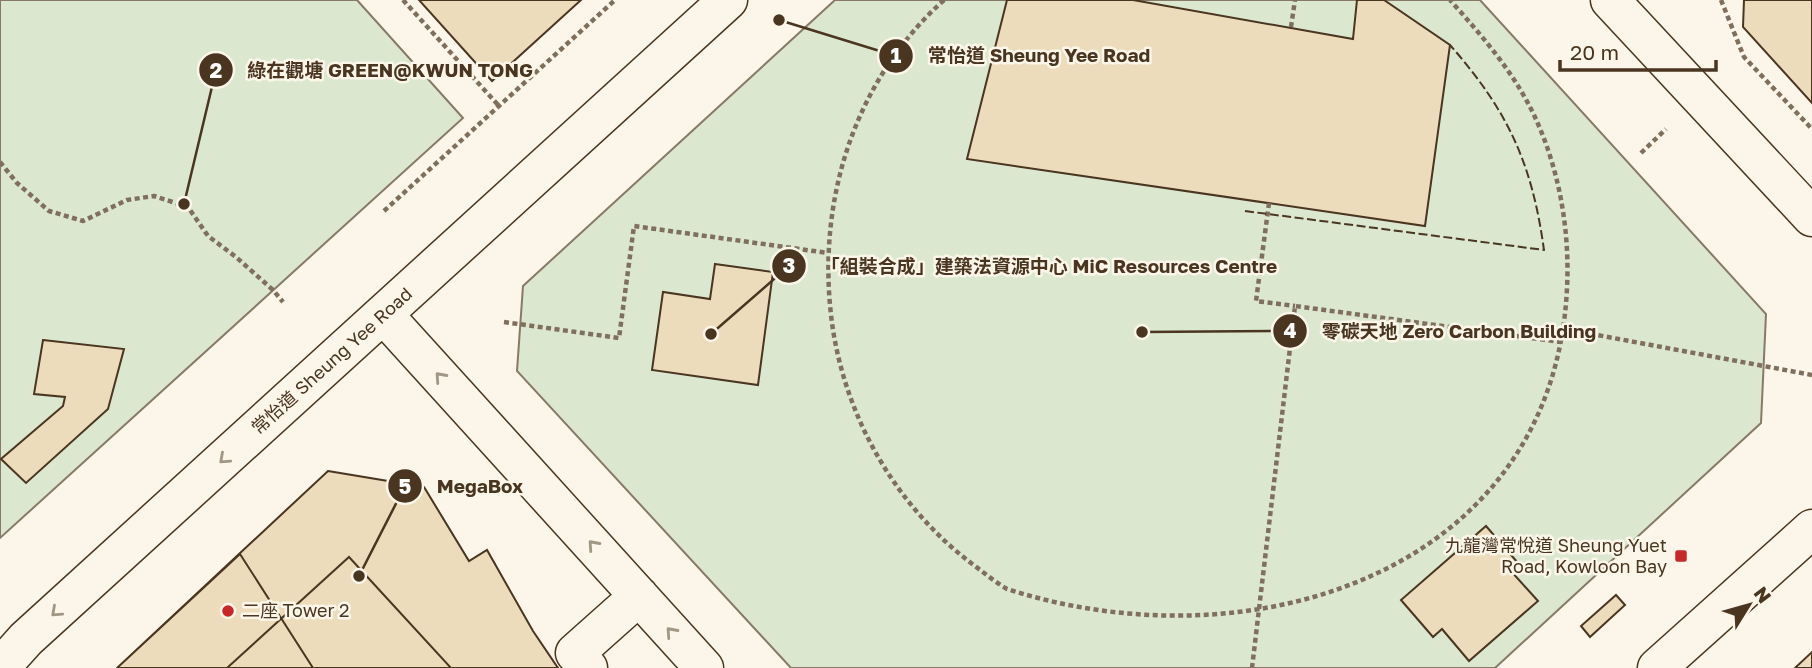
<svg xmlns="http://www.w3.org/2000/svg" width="1812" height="668" viewBox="0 0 1812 668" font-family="'Golos Text','Noto Sans TC',sans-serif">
  <rect width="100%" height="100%" fill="#fbf6e9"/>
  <path fill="#dce7d0" stroke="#887966" stroke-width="2" d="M0,0H357L463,118L0,538Z
    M835,0H1480L1766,314L1761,423L1495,668H791L517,371L523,286Z"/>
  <path fill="#ecdcbc" stroke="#4a3520" stroke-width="2" d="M419,0H581L492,81Z
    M419,0H581L492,81Z
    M1007,0H1133L1353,39L1357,0H1384L1450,45L1425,226L967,159Z
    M1744,0H1812V103L1743,27Z
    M1744,0H1812V103L1743,27Z
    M715,264L773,272L758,385L652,370L663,292L710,299Z
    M43,340L124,349L108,409L26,483L1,459L63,406L65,397L34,394Z
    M328,471L424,487L469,561L487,550L533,631L558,668H117Z
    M1486,526L1518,563L1510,570L1538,601L1469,661L1442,629L1433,637L1401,600Z
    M240,554L313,668H117Z
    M349,557L451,668H227Z
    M349,557L451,668H227Z
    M1616,595L1625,605L1590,637L1581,626Z
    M1812,652V668H1795Z"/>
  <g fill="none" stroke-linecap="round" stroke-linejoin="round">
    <defs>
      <path id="minor" d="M383,314L704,668
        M0,668L26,639L728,0
        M588,668L575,653L639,596"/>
      <path id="major" d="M1610,0L1812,217
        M1657,668L1812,529"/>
    </defs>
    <use href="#minor" stroke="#4a3520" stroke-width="41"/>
    <use href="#major" stroke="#4a3520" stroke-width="41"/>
    <path stroke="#7f6f5c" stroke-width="4.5" stroke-dasharray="5 3.5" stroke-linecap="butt" d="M403,0L499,106
      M944,0C853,82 816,203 832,323C845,417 895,505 971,563C983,572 995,582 1007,589C1252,668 1554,572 1567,288C1570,230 1559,168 1534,115C1513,71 1482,36 1450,0
      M1721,0L1744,57L1812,129
      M1291,27L1295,0
      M1641,153L1666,129
      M0,162L17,183L49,211L83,221L127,200L154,196L188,207L208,236L236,257L273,290L283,302
      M1269,203L1256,301L1295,306
      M384,211L615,0
      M504,322L619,338L634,226L828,253
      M1565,329L1812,375
      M1252,668L1295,306L1561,342"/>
    <use href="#minor" stroke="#fbf6e9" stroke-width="38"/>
    <use href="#major" stroke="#fbf6e9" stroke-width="38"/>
    <path stroke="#4a3520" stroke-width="2" stroke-dasharray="9 3.5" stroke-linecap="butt" d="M1245,211L1544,250C1532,163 1508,111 1450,45"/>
  </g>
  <defs><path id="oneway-chevron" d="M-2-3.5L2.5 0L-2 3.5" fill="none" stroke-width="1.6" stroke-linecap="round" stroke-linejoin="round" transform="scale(1.75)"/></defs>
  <g stroke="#a29684">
    <use href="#oneway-chevron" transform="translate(440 377) rotate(-132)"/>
    <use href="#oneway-chevron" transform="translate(224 459) rotate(138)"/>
    <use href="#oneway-chevron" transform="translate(593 545) rotate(-132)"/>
    <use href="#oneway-chevron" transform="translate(56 612) rotate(138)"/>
    <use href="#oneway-chevron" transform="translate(671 632) rotate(-132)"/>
  </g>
  <g fill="#c62828" stroke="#fbf6e9" stroke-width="2.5">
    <rect x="1674" y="549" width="14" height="14" rx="3.5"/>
    <circle cx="228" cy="611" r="7"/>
  </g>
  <g text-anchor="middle" stroke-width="5" stroke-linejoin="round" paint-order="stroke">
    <g font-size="18" fill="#4a3520" stroke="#fbf6e9">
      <text transform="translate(332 361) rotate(-42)" y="6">常怡道 Sheung Yee Road</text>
    </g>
    <g font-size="18" fill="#4a3520" stroke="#fbf6e9" text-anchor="end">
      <text x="1667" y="552">九龍灣常悅道 Sheung Yuet<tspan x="1667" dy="21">Road, Kowloon Bay</tspan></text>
      <text x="242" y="617" text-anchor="start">二座 Tower 2</text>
    </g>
  </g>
  <path fill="none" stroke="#4a3520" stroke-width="2.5" d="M779 20L896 56M184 204L216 70M711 334L789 266M1142 332L1290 331M359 576L405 486"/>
  <g fill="#4a3520" stroke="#fbf6e9" stroke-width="2.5">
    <circle cx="779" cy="20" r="7"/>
    <circle cx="184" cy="204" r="7"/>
    <circle cx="711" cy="334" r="7"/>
    <circle cx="1142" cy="332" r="7"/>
    <circle cx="359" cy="576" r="7"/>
    <circle cx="896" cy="56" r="18"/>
    <circle cx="216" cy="70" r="18"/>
    <circle cx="789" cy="266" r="18"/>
    <circle cx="1290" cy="331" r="18"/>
    <circle cx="405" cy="486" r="18"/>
  </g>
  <g font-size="21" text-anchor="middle" font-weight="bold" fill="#fff">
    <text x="896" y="63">1</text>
    <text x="216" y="78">2</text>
    <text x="789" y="273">3</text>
    <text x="1290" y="338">4</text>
    <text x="405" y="494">5</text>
  </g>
  <g font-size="19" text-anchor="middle" font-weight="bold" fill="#4a3520" stroke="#fbf6e9" stroke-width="5" stroke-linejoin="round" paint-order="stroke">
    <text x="1039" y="62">常怡道 Sheung Yee Road</text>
    <text x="390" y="77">綠在觀塘 GREEN@KWUN TONG</text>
    <text x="1049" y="273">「組裝合成」建築法資源中心 MiC Resources Centre</text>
    <text x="1459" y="338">零碳天地 Zero Carbon Building</text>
    <text x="480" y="493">MegaBox</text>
  </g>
  <g transform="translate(1749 605) rotate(53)" stroke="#fbf6e9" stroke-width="5" paint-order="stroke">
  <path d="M0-5L12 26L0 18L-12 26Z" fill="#4a3520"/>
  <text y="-10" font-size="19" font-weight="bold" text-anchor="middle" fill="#4a3520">N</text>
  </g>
  <path d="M1560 60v10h156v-10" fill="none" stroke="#4a3520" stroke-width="3.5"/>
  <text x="1570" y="60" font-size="21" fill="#4a3520" stroke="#fbf6e9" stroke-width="5" paint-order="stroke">20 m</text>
</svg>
